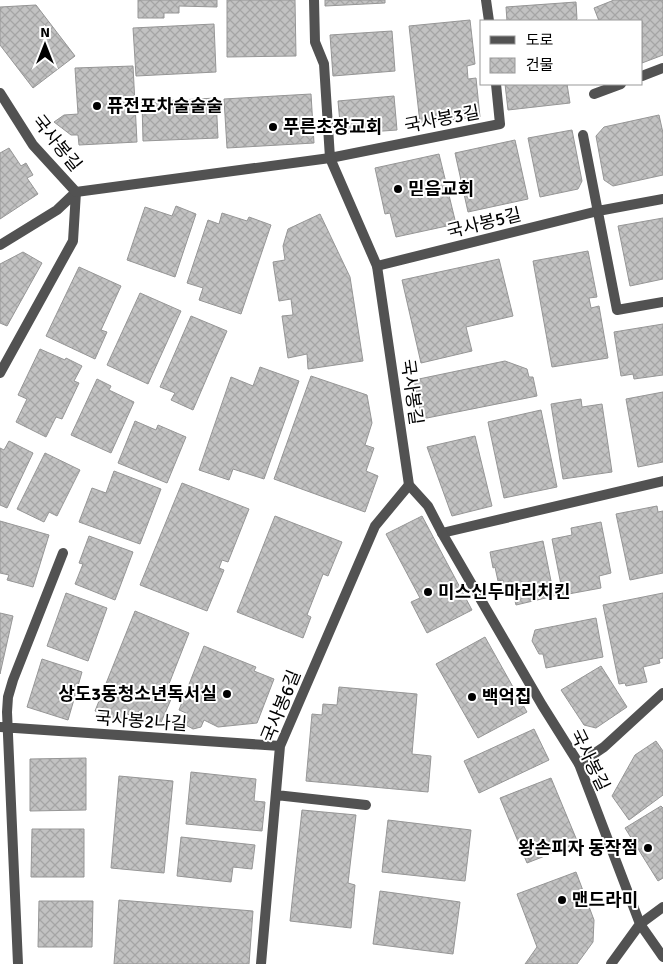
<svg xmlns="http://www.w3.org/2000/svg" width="663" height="964" viewBox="0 0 663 964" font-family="Signika,'Noto Sans KR',sans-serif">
  <defs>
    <pattern id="building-cross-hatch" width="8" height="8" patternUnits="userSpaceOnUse" patternTransform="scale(1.25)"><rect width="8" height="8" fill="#c2c2c2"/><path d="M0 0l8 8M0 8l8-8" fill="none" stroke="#a5a5a5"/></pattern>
  </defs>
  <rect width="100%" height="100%" fill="#fff"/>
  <path fill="url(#building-cross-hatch)" stroke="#969696" d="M138,0H217V7L179,6V13H164V18H138Z
    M227,0H295L296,56L227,57Z
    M325,0H385V3L325,6Z
    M614,0H663V55L642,63V21H598H599L594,8Z
    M576,2L577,19L575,21H507L506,7Z
    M36,5L75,56L33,88L0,45V7Z
    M470,20L475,64L467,66L468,79L476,78L480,117L420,123L409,26Z
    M214,24L216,72L136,76L133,28Z
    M392,31L395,71L333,76L330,35Z
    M133,66L137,142L79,145L78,135H71L54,122L64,115L78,114L75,68Z
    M505,84H567L570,103L508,110Z
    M311,94L314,143L227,148L224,99Z
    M394,96L397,130L341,134L338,101Z
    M216,98L218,138L143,141L142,102Z
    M659,115L663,133V175L613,186L604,180L596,136L604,127Z
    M572,130L582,181L578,189L540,197L528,138Z
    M515,140L528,199L468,212L455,153Z
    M9,148L21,166L26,163L33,175L27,178L38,194L0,219V153Z
    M439,154L456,224L396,237L390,213L385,214L375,168Z
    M176,206L196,214L175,277L127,260L145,207L172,216Z
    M222,213L247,221L249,217L271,225L241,314L199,300L203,288L187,283L208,220L219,224Z
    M320,214L350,277L363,361L308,369L307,354L288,358L282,316L293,315L291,299L279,301L273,262L285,260L283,246L288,229Z
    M663,218V279L630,286L618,226Z
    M588,251L597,297L589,298L591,308L599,306L608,358L552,367L533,261Z
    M23,252L42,263L7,326L0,323V264Z
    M499,259L513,316L466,327L472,351L421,363L402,280Z
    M79,267L121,286L101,330L107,332L95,359L46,336Z
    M140,293L181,311L148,384L107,365Z
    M191,316L227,331L193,410L171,400L175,393L160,387Z
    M663,324V375L634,379L633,374L621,376L614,332Z
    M40,349L65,360L66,358L82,366L74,381L79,383L62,419L56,417L46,437L16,422L27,399L18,395Z
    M505,361L527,369L529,377H533L537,396L422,419L414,380Z
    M260,367L299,381L264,479L233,469L229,480L199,470L231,377L253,386Z
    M311,376L367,395L372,423L365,445L374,448L366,471L378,476L365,512L274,479Z
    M97,379L111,386L109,390L134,402L111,453L71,435Z
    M663,392V462L638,467L626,399Z
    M581,399L582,407L602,404L612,472L563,479L551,404Z
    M541,410L557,487L504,498L488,422Z
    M135,421L156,430L158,425L186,437L167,483L118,463Z
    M475,436L492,506L452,516L427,447Z
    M9,441L33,453L7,508L0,505V448L4,450Z
    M45,453L80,470L57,516L49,512L44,522L17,509Z
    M114,471L161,489L140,544L79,522L92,488L106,493Z
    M182,483L249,509L228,562L222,560L219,568L224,570L207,611L140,585Z
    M657,506L658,512L663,511V573L630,580L616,514Z
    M275,516L342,542L328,576L323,574L307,615L311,617L303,638L237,612Z
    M422,516L472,610L427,633L411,602L420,598L386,534Z
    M0,521L49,535L33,587L7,580L9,575L0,573Z
    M601,522L611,573L599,576L601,588L563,595L552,539L572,535L571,528Z
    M89,536L133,552L115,600L75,584L83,564L79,563Z
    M543,541L554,596L516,605L513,593H509L508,585L504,586L503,580L498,581L495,567L493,568L490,552Z
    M66,593L107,608L88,661L47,646Z
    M663,593V658L659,659L660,663L643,667L647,682L626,686L625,683L619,684L603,605Z
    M135,611L189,633L165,694L172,697L159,727L125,713L121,721L95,711Z
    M0,613L13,616L0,674Z
    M596,618L603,657L546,668L543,654H539L532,641L535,630Z
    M485,637L527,712L478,738L436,664Z
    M204,646L256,667L254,671L274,679L257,723L218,727L204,720L201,727L193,729L186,725L183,720L186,713L179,710Z
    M42,659L82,672L68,720L27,707Z
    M601,666L627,707L596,728L584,725L561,690Z
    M339,687L417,694L412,754L431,756L428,792L306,781L312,714L322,715L323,704L337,705Z
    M534,729L549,760L479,793L464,761Z
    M656,741L663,751V795L629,820L612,796L635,755Z
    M86,758V810L30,811V759Z
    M191,772L256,779L254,801L265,802L262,831L186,824Z
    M119,776L173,781L164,873L111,868Z
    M551,778L578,843L527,863L500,798Z
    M661,806L663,808V878L658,881L625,828Z
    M302,810L356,815L348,883L355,885L351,928L290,921Z
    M388,820L471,830L465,881L382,872Z
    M32,829H84V877H31Z
    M181,837L255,845L252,869L233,867L231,882L177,876Z
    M576,872L594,920L593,942L577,964H525L537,947L517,894Z
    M380,891L460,902L453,954L373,944Z
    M119,900L253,911L249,964H114Z
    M39,901H93L92,947H38Z"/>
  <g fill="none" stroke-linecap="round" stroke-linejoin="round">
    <path stroke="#525252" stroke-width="10" d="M314,0L315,42L324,64L330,158L500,124L496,84
      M486,0L489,21
      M642,76L663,68
      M594,94L621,84
      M583,135L617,310L663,302
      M0,245L57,210L76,192
      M377,266L598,211L663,199
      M0,373L73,241L76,192
      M442,533L663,481
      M0,727L280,746
      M579,764L604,747L663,693
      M276,795L366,805
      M640,924L663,907
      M18,964L7,712L8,697L13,680L63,553
      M261,964L280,746L375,526L409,485"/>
    <path stroke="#525252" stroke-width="10" d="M0,93L33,145L76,192L330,158L377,266L409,485L428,506L442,533L542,705L579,764L640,924L663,957
      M611,964L640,924"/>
  </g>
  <g fill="#000" stroke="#fff" stroke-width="2">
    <circle cx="97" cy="106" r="5"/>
    <circle cx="273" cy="127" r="5"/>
    <circle cx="398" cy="189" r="5"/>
    <circle cx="428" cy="592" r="5"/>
    <circle cx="227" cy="694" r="5"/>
    <circle cx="472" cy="697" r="5"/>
    <circle cx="648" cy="848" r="5"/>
    <circle cx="562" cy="900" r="5"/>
  </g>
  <g text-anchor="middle" stroke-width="4" stroke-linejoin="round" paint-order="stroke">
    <g font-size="18" font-weight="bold" fill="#000" stroke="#fff" text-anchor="start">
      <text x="107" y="112">퓨전포차술술술</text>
      <text x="283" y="133">푸른초장교회</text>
      <text x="408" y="195">믿음교회</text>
      <text x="438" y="598">미스신두마리치킨</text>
      <text x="217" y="700" text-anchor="end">상도3동청소년독서실</text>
      <text x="482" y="703">백억집</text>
      <text x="638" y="854" text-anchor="end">왕손피자 동작점</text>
      <text x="572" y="906">맨드라미</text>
    </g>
    <g font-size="18" fill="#000" stroke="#fff">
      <text transform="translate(442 119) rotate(-11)" y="6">국사봉3길</text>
      <text transform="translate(57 143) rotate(51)" y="6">국사봉길</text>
      <text transform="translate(484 223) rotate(-14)" y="6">국사봉5길</text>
      <text transform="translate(412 392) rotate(82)" y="6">국사봉길</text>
      <text transform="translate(281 706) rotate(-68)" y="6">국사봉6길</text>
      <text transform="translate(141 721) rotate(4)" y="6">국사봉2나길</text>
      <text transform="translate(590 760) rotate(64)" y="6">국사봉길</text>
    </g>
  </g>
  <rect x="480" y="20" width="162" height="65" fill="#ffffff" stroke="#999999"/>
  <rect x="490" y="36" width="25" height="8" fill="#525252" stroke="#999999"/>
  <text x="526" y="45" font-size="15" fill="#000000">도로</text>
  <rect x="490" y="58" width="25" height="15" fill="url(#building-cross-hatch)" stroke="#999999"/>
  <text x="526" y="70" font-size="15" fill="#000000">건물</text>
  <g transform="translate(45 45)" stroke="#ffffff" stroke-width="4" paint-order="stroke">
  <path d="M0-4L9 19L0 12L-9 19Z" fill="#000000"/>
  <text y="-8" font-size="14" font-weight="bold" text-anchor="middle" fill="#000000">N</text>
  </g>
</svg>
